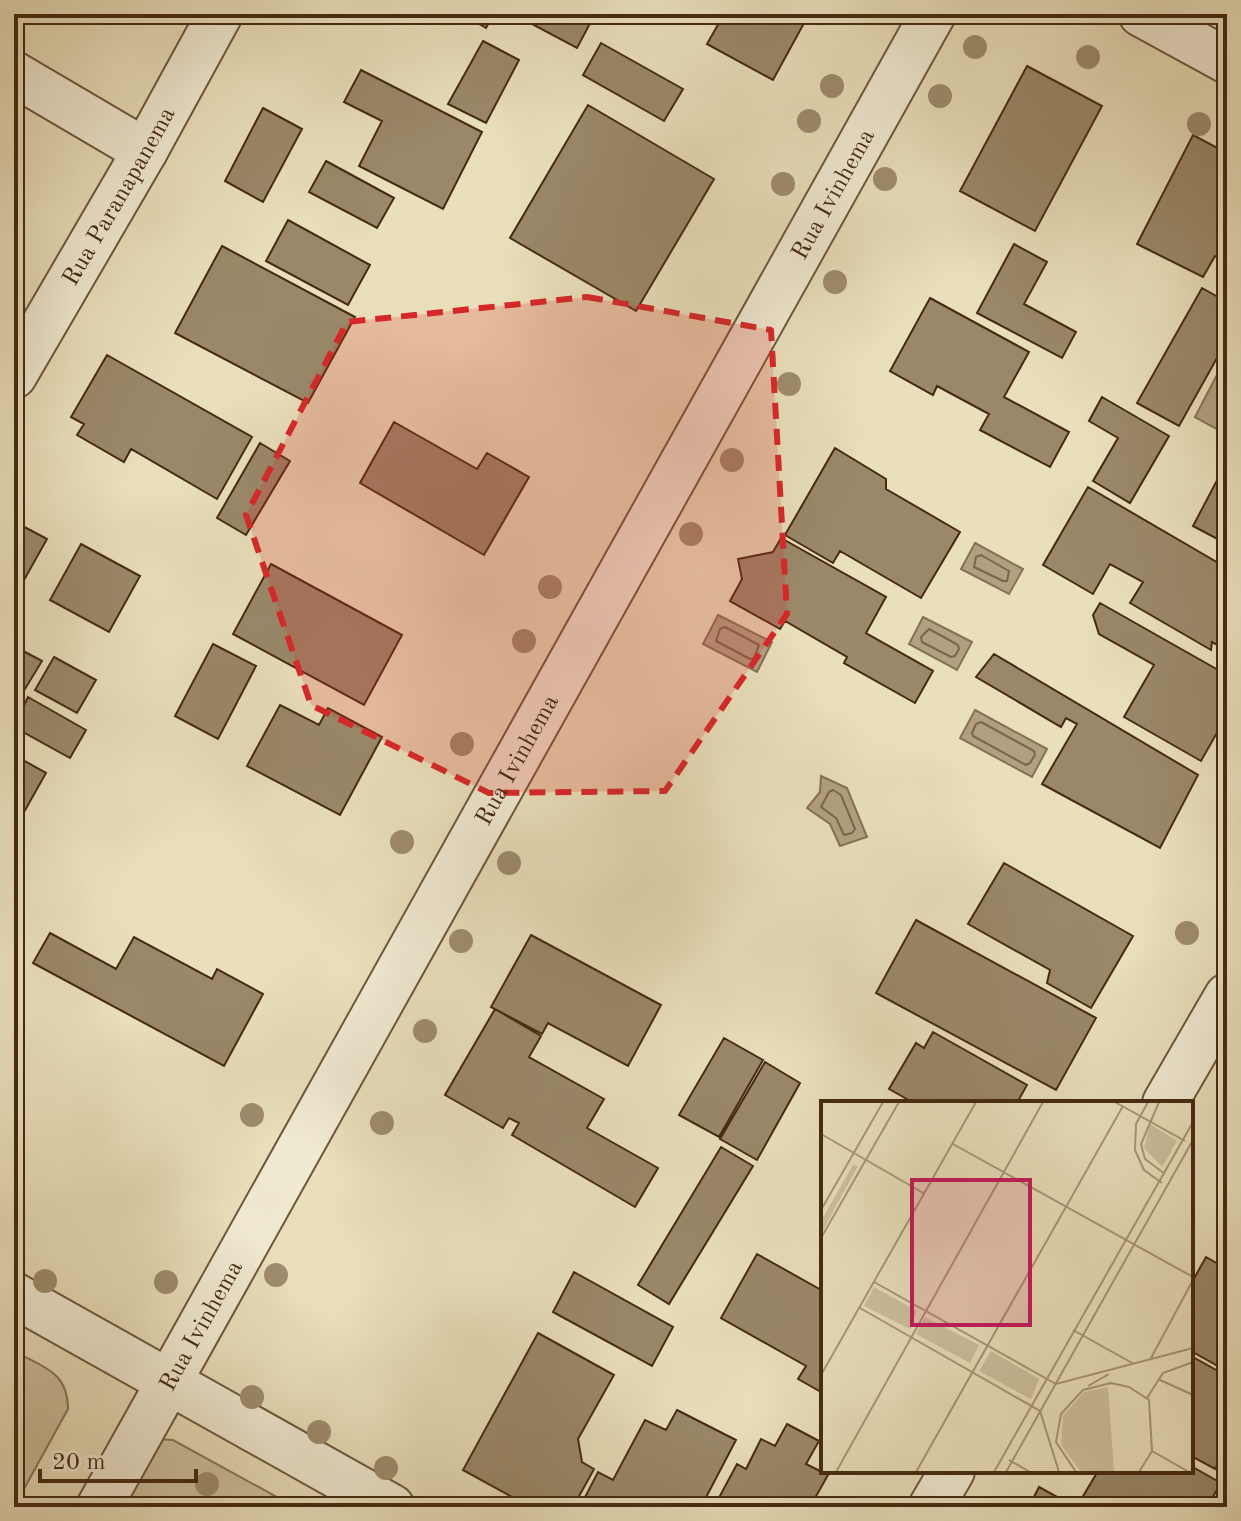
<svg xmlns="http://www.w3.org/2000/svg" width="1241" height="1521" viewBox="0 0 1241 1521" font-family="'Old Standard TT',serif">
  <rect width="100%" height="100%" fill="#e9dfbb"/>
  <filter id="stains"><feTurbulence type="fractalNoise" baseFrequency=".0025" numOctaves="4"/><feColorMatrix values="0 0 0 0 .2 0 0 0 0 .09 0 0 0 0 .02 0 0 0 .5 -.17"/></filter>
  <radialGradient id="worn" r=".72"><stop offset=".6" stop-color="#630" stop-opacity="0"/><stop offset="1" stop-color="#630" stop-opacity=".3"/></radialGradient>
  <path fill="#cdc09e" stroke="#897558" stroke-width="2" d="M14,1351C42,1367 68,1371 68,1409L14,1507Z
    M158,1439L173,1440L295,1507H105Z"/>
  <path fill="#b1a181" stroke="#867154" stroke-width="2" d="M1219,371L1227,376V423L1222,432L1195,417Z
    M975,543L1023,569L1009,594L961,569Z
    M718,615L772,642L757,672L703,644Z
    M923,617L972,642L957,670L909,644Z
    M975,710L1047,749L1032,777L960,738Z
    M821,776L847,788L867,837L840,846L830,824L807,808L820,792Z"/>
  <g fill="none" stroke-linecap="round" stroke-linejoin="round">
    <path stroke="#7b6649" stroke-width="2" d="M981,555L1009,571L1007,581H1003L974,567L976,557Z
      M725,627L759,645L754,658L750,659L716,641L720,629Z
      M929,629L958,645L959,649L955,656L951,657L922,642L921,637Z
      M981,722L1034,751L1035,755L1030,763L1026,765L973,736L972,733L976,724Z
      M833,790L841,795L855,829L852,833L844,835L836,818L821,807L829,792Z"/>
  </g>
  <path fill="#9a8869" stroke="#452a11" stroke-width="2" d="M462,14H494L486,28Z
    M518,14H595L577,48L517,16Z
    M724,14H809L773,80L707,44Z
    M483,41L519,60L486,123L448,104Z
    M601,43L683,89L664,121L583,75Z
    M1027,66L1102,106L1035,231L960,191Z
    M361,70L482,132L443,209L359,166L382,121L344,102Z
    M588,105L714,179L636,311L510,238Z
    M263,108L302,129L263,202L225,181Z
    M1193,135L1227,153V262L1215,256L1203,277L1137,244Z
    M326,161L394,198L377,228L309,192Z
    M288,220L370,265L348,305L266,261Z
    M1014,244L1047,262L1024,304L1076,332L1062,358L977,313Z
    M222,246L355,317L308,403L175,333Z
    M1202,288L1227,302V351L1222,349L1179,426L1137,403Z
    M930,298L1029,352L1004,397L1069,432L1050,467L980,430L989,414L937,386L933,395L890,371Z
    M107,355L252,437L217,499L131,449L124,462L77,435L84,424L71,417Z
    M1102,397L1169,436L1130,503L1093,481L1118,438L1089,421Z
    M394,422L477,469L487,453L529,477L484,555L360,483Z
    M260,443L290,461L246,535L217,518Z
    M835,448L886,479V489L960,532L921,598L840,551L833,563L785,535Z
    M1223,469L1227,471V544L1193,526Z
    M1088,487L1227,568V624L1222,632L1227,634V651L1212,642L1211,650L1130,603L1143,582L1110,564L1093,594L1043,565Z
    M15,522L47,539L14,598V524Z
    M781,538L886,597L866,633L933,671L915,703L844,663L847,657L785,621L780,629L730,601L742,579L738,559L773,552Z
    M81,544L140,576L109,632L50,600Z
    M271,564L402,635L364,705L233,634Z
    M1100,603L1227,675V715L1201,761L1124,717L1154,665L1099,634L1093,615Z
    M213,644L256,666L218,739L175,716Z
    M14,646L42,661L14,707Z
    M994,654L1198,775L1160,848L1042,784L1077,724L1066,718L1061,727L976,677Z
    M54,657L96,680L77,713L35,690Z
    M28,697L86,730L70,758L14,727Z
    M280,705L319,725L328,708L382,737L340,815L247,766Z
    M14,755L46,773L14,830Z
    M1004,863L1133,936L1091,1008L1047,983L1050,970L968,924Z
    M916,920L1096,1018L1056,1090L876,993Z
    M50,933L116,969L134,937L212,979L217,969L263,994L224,1066L33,963Z
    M531,935L661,1005L628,1066L548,1023L542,1034L491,1007Z
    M495,1009L541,1036L529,1057L604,1099L587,1128L658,1168L635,1207L512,1135L519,1123L509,1118L503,1128L445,1095Z
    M933,1032L1027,1085L1017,1103H914L889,1089L916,1043L924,1048Z
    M724,1038L763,1060L719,1137L679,1115Z
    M765,1062L800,1083L757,1160L720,1139Z
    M721,1147L753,1166L669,1304L638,1285Z
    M757,1254L823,1291V1393L798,1379L806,1366L721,1318Z
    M1206,1257L1227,1269V1371L1191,1351V1284Z
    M574,1272L673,1327L652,1366L553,1312Z
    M538,1333L614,1375L578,1439L582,1462L594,1469L573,1507H530L463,1470Z
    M1191,1356L1227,1376V1448L1215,1469L1191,1456Z
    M677,1410L736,1440L701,1507H580L598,1472L613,1480L645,1420L666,1430Z
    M787,1424L819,1441L806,1464L828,1475L810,1507H714L737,1464L746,1469L761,1439L775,1446Z
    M1191,1466L1221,1483L1207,1507H1098L1082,1498L1098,1471H1191Z
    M1039,1487L1070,1504L1069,1507H1029Z"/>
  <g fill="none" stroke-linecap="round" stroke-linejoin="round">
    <defs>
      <g id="minor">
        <path d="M1141,14L1227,61"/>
        <path d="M14,74L145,151"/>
        <path id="s1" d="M14,376L145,151L220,14"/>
        <path d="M1165,1103L1227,996"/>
        <path d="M14,1295L392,1507"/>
        <path id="s2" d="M99,1507L933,14"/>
        <path d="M931,1507L952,1471"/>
      </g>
    </defs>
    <use href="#minor" stroke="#6e573c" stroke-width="48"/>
    <use href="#minor" stroke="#f1ead3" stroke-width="44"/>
  </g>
  <g fill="#9e8c6d">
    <circle cx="975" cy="47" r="12"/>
    <circle cx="1088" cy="57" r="12"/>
    <circle cx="832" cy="86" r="12"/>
    <circle cx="940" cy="96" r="12"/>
    <circle cx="809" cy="121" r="12"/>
    <circle cx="1199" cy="124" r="12"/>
    <circle cx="885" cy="179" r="12"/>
    <circle cx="783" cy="184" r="12"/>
    <circle cx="835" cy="282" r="12"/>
    <circle cx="789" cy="384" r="12"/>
    <circle cx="732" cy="460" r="12"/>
    <circle cx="691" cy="534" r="12"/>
    <circle cx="550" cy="587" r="12"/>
    <circle cx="524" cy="641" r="12"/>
    <circle cx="462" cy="744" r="12"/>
    <circle cx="402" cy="842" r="12"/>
    <circle cx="509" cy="863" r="12"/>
    <circle cx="1187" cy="933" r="12"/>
    <circle cx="461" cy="941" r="12"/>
    <circle cx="425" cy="1031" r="12"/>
    <circle cx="252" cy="1115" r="12"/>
    <circle cx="382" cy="1123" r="12"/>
    <circle cx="276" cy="1275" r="12"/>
    <circle cx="45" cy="1281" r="12"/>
    <circle cx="166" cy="1282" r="12"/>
    <circle cx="252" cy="1397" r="12"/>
    <circle cx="319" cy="1432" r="12"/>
    <circle cx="386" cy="1468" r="12"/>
    <circle cx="207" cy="1484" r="12"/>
  </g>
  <path fill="#d62828" fill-opacity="0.2" stroke="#d62828" stroke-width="6" stroke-dasharray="16 10" stroke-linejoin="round" d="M587,297L771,330L787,614L665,791L489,793L311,705L246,515L347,322Z"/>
  <g text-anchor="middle" stroke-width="6" stroke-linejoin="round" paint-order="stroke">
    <g font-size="24" fill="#452a11" stroke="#f1ead3">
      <text dy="8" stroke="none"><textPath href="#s2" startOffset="1504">Rua Ivinhema</textPath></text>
      <text dy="8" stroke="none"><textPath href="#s1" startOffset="208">Rua Paranapanema</textPath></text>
      <text dy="8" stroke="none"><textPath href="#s2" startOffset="856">Rua Ivinhema</textPath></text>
      <text dy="8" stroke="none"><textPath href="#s2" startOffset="208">Rua Ivinhema</textPath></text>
    </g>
  </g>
  <g transform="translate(821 1101)">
    <rect width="372" height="372" fill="#e9dfbb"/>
    <path d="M329,23L356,40L341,66L323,47ZM32,64L37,65L0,133V120ZM53,186L96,210L89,228L43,205ZM104,216L158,244L149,262L95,233ZM170,250L218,278L210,298L158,270ZM287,286L293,371H260L240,344L242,315L263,291Z" fill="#cdc09e"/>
    <path fill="none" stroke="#a79777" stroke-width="2" d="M294,1L364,40M327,1L315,23L314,49L323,69L341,82M338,1L320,43L324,58L344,73M0,33L104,93M132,43L372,176M0,109L62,1M0,137L78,1M53,181L235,283L372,247M39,207L219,310L238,371M252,229L313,263M329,259L372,179M0,274L155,1M337,278L372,294M267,285L288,273M326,297L342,272L372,261M331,350L368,371M188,359L209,371M15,371L222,1M95,371L302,5M173,371L372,21M185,371L372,39M255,371L235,341L240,313L262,289L290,282L308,286L328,299L331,350L318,371"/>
    <path fill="#c2185b" fill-opacity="0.15" stroke="#c2185b" stroke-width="4" d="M91,79H209V224H91Z"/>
    <rect width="372" height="372" fill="none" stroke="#452a11" stroke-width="4"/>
  </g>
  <rect width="1241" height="1521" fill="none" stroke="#e9dfbb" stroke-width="48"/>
  <rect x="16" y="16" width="1209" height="1489" fill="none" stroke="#452a11" stroke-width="4"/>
  <rect x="24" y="24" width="1193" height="1473" fill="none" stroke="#452a11" stroke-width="2"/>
  <path d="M40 1469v12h156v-12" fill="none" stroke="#452a11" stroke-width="4"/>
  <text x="52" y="1469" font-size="24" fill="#452a11" stroke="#f1ead3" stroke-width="6" paint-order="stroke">20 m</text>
  <rect width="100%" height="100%" filter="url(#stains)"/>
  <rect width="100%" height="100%" fill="url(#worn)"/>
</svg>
